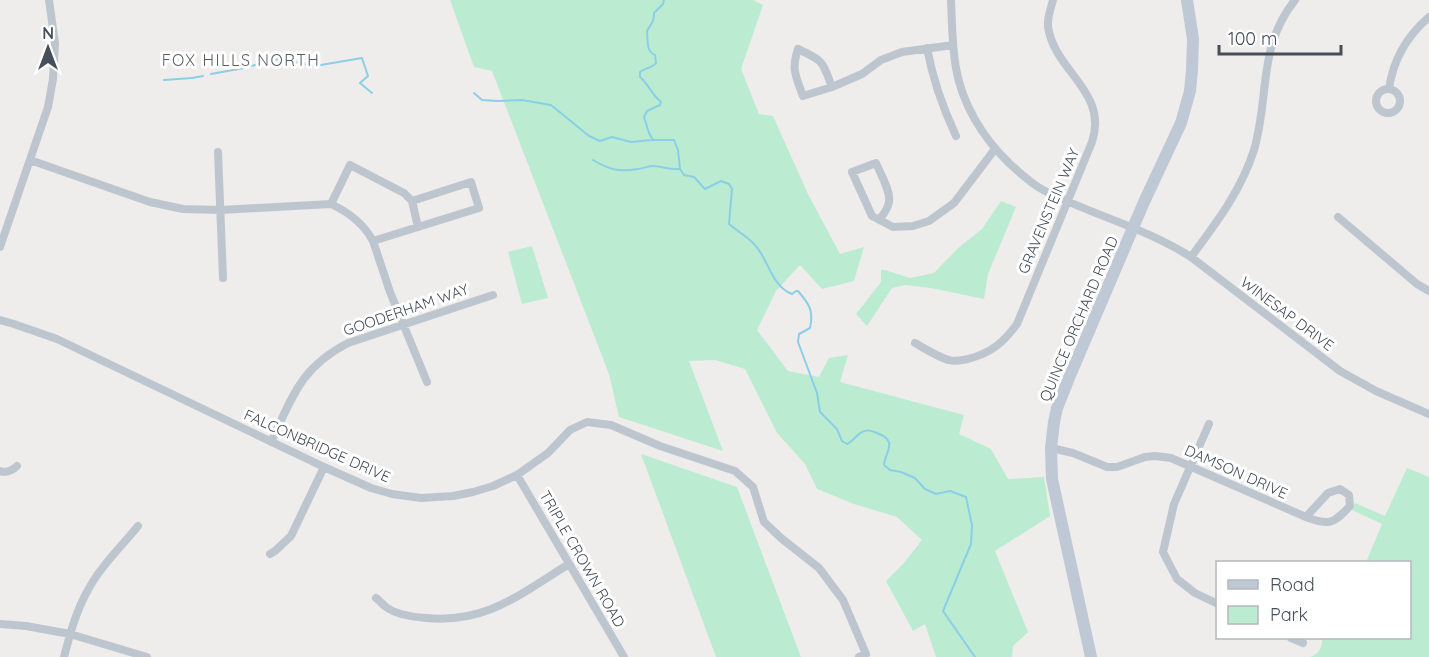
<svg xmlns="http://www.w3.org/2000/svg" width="1429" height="657" viewBox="0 0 1429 657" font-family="Quicksand,sans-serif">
  <rect width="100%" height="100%" fill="#efecec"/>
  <path fill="#bbecd1" d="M450,0H753L763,5L741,69L759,114L773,116L808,194L840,254L864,247L854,281L822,289L800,265L776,291L757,330L788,371L819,377L829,358L848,355L840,382L964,415L959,434L991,449L1008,479L1044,477L1050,516L995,551L1028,632L1013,646L1012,657H936L925,624L913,631L886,581L904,563L922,540L897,517L854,504L817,489L805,464L777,433L745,369L715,360L689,361L723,451L619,417L609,374L492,71L474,67Z
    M1001,201L1016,207L988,274L984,299L931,288L905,285L892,288L867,326L856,314L881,282V270H885L910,278L934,273L958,248L982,229Z
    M532,246L548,298L522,304L508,252Z
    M641,454L737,487L801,657H716Z
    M1407,468L1429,477V657H1310C1319,654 1323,647 1322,638H1410V562H1366L1382,524L1352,510L1355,503L1385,516Z"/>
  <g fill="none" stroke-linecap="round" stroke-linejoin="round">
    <path stroke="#8acfe7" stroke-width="2" d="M664,0L663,4L654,13C654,23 651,23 647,31C648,40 646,52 655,55L656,63C652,68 645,68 640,72V77C650,86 651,94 661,102L660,105L647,111L644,117L649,133L653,140H674L678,150L680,169L684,175L694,177L705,189L721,181L729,184L732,189L729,224C737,231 748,237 755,245C768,259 772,287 792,294L796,291H798C809,304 814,310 810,328L799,334L798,342L817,393L820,412L837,429L842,441L847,444C854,441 856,435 862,432C867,429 872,431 877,433C899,441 885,452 884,465L890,470L901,472L915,478L925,489L936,494L950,491L966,497L972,525L971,544L943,611L975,657
      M211,74L244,68L278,59L315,66L362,58L368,76L360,83L372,93
      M164,80L192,78L203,76
      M474,93L482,100L498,101L522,100L551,105L589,136L600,141L612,137L631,142L652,140
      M593,160C610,170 618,172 638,169C642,169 647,166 652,166C661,166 669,170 680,169"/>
    <path stroke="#bdc6ce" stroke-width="8" d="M951,0C952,23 952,46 956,68C962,104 983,138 1009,163C1020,173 1031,184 1045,191C1093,215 1145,228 1191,257L1340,371L1376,391L1429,414
      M927,48C933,81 942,106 956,136
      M832,87C822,61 824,61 798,49C791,69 796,77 803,96L832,87L862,74L881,60L902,52L953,45
      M1389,89C1393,60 1407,36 1429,17
      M1376 101a12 12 0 1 1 24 0a12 12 0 1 1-24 0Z
      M218,152L223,278
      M30,160L150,202L183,209L221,210L331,204C348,212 364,224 373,241L390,292L427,382
      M331,204L350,165L404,193L412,201L418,227
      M1338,217L1417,284L1429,291
      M879,220C883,215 888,209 889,202C891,191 880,173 876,163L852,172L872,216L893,227L913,226L929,221L954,203L995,149
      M373,241L479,208L471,182L412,201
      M0,247L48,107L53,79L55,43L49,0
      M1191,257C1216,223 1241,191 1254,150C1270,95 1257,48 1295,0
      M0,320L14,324L57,339L324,467L371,488L392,494L421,498L453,496L473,492L493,486L517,475L548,453L570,430L587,422L611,425L660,446L735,471L753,487L764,522L781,538L819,568L843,600L866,654L859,657
      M915,343C924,348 940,358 949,360C955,362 962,360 968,359C991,353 1003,343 1017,324L1092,142C1108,93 1059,74 1049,32C1046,22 1050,11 1053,0
      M1209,424L1174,504L1163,552L1177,579L1195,593L1218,604
      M271,442C293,396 300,368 348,343L493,295
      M1051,448L1073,453L1107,467H1117L1145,457L1155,456L1171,458L1306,517C1329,526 1333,524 1350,506L1349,495L1340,489L1328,493L1306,517
      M0,471C7,473 12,471 17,466
      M517,475L624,657
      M270,554L275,551L291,536L324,467
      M376,598C380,601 383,605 386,607C396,615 414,617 426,618C486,624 520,594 569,564
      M0,624L26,626L70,634L147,657
      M1291,638L1303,643
      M64,657C70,634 76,611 88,590C100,567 121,547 138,526"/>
    <path stroke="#bfc8d5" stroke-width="12" d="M1091,657L1052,479L1051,448L1054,422L1057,408L1069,378L1144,202L1181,123L1190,91L1192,70L1193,39L1187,0"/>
  </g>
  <g text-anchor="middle" stroke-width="6" stroke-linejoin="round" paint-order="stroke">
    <g font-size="15" fill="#454e59" stroke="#fff">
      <text transform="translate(1049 211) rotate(-67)" y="5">GRAVENSTEIN WAY</text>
      <text transform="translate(406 310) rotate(-19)" y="5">GOODERHAM WAY</text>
      <text transform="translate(1287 314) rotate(37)" y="5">WINESAP DRIVE</text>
      <text transform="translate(1079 319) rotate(-67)" y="5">QUINCE ORCHARD ROAD</text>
      <text transform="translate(317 446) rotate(24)" y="5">FALCONBRIDGE DRIVE</text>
      <text transform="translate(1236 472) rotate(24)" y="5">DAMSON DRIVE</text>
      <text transform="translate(582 559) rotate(60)" y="5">TRIPLE CROWN ROAD</text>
    </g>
    <g font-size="16" letter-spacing="1.5" fill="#595c61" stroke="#fff">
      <text x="241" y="66">FOX HILLS NORTH</text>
    </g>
  </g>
  <rect x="1216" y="561" width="195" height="78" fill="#ffffff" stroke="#b5b8bd" stroke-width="1.5"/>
  <rect x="1228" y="580" width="30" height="9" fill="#bfc8d5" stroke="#b5b8bd" stroke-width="1.5"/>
  <text x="1270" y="591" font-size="18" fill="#454e59">Road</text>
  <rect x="1228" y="606" width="30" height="18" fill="#bbecd1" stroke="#b5b8bd" stroke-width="1.5"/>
  <text x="1270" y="621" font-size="18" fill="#454e59">Park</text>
  <g transform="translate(48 48)" stroke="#ffffff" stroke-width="4.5" paint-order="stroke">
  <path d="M0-4.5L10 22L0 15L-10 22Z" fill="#454e59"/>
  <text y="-9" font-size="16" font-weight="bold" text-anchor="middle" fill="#454e59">N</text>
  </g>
  <path d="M1219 45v9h122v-9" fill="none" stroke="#454e59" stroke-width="3"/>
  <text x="1228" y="45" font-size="18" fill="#454e59" stroke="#ffffff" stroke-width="4.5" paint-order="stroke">100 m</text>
</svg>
